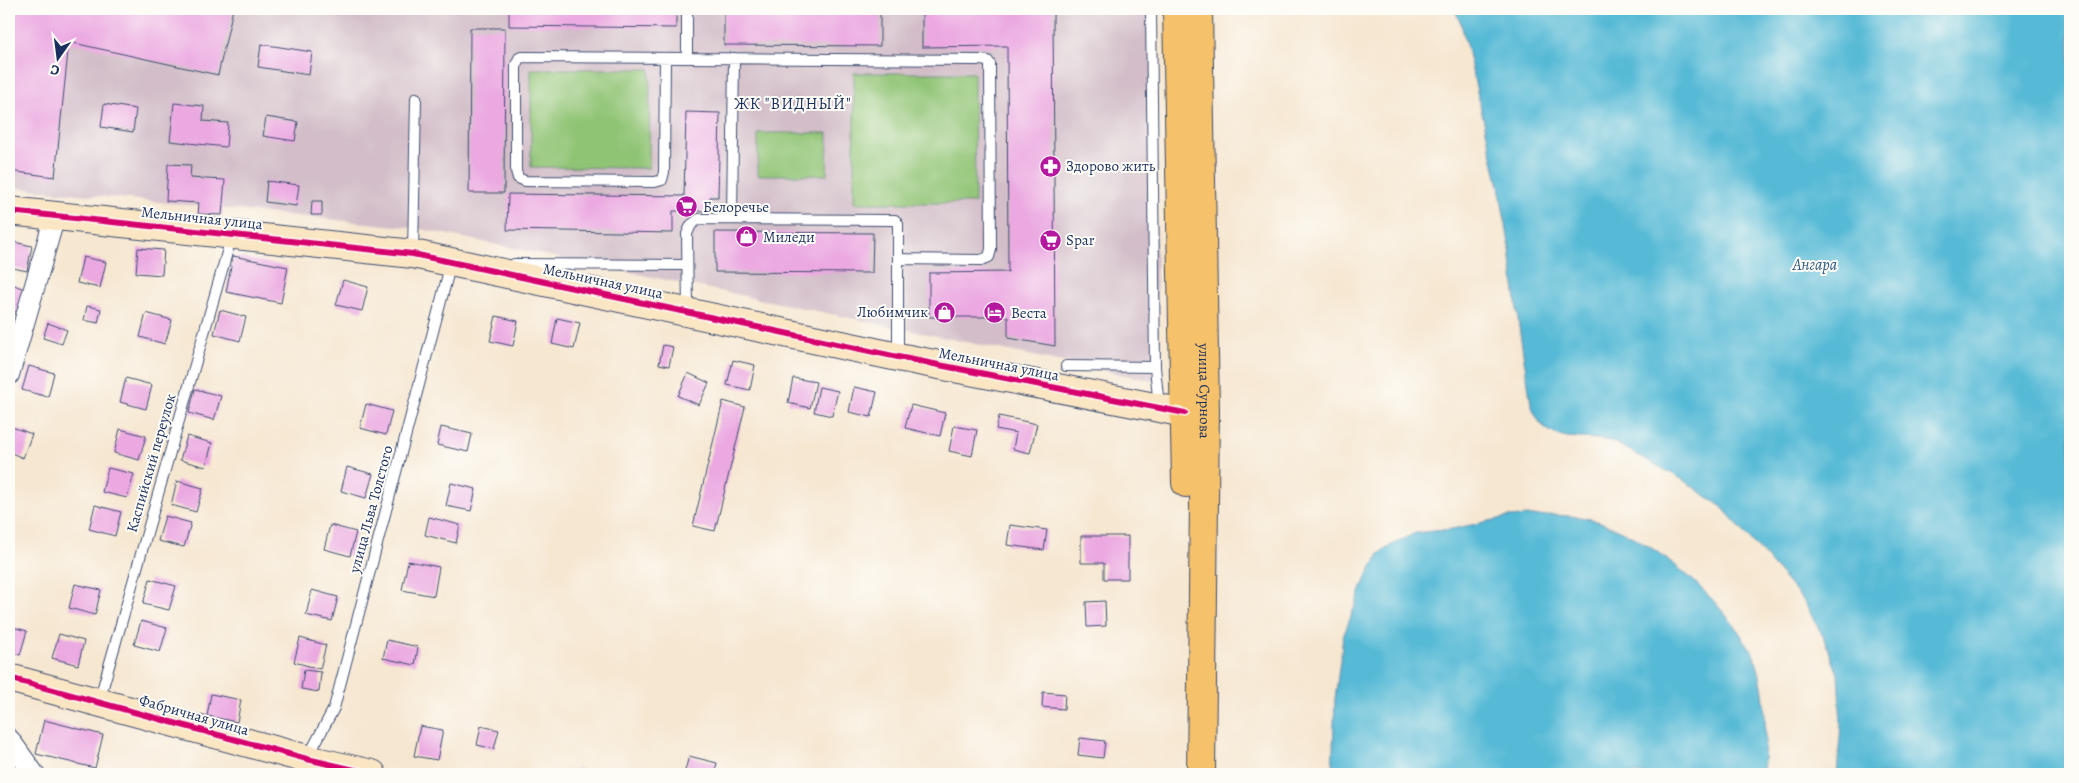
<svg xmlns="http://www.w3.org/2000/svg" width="2079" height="783" viewBox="0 0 2079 783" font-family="Alegreya,serif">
  <rect width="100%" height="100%" fill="#fdfcf7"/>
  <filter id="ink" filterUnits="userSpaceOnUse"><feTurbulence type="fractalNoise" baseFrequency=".02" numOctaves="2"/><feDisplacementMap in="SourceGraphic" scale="10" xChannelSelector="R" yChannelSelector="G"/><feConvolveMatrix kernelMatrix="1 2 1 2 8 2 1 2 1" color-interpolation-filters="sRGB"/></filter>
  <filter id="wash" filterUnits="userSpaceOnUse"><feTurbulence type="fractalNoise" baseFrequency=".0096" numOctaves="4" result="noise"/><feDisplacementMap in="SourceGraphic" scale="20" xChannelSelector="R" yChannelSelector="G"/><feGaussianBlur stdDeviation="1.12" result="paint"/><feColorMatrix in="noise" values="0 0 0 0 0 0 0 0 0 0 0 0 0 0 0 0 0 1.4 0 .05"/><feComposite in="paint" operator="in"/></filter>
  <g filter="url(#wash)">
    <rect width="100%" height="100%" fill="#f6e7d1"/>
    <path fill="#d2bdc8" d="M9,9H1151L1159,382L416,228L9,187Z"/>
    <path fill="#90c475" stroke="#567a6a" d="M531,69H650L649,168L531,167Z
      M854,73H974L975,203H854Z
      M758,133H828L827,175H758Z"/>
    <path fill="#57bad6" stroke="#39749a" d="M1454,9H2070V774H1837L1841,724L1838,674L1823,636L1803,600L1722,507L1680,478L1614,442C1577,432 1546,450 1531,404L1518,320L1510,249L1499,186L1461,23Z
      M1553,515C1566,516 1582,516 1594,520C1652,539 1704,584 1739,632C1744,640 1752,649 1755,658C1768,696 1766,735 1763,774H1332L1335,699L1343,637L1365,580L1379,554L1390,546L1415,533L1452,529L1508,517Z"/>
    <g id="blocks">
      <path fill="#eba8e1" d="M9,9H233L218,75L69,42L55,177L9,171Z
        M509,9H676V28L509,26Z
        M724,9H880V46L724,45Z
        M922,9H1053L1055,346L1008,338V317H929V273L1008,272L1007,46L922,47Z
        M470,28H505L504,193H469Z
        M261,44L312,52L309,75L258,67Z
        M174,103L204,106L203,121L228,123L226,147L170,141Z
        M104,104L136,109L133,132L101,127Z
        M686,112L720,113L718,197H710V211H673V233L507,230L508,194L684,196Z
        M266,117L298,122L295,141L263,136Z
        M168,164L191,165L190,178L225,180L222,215L198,214L199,203L166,201Z
        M267,181L299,185L296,206L265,202Z
        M312,201H322V215H311Z
        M715,232L873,233L872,273L715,272Z
        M9,241L32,246L27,271L9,267Z
        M138,248L164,250L162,275L136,273Z
        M233,256L288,267L281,303L226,292Z
        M83,257L106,262L100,288L77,283Z
        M343,280L368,287L362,311L336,305Z
        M9,283L27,290L19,313L9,310Z
        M87,306L101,309L98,323L84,320Z
        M220,310L246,317L240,341L214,334Z
        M146,313L172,320L165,344L140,337Z
        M496,316L518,321L513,346L490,341Z
        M557,318L580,323L574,349L552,344Z
        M48,323L67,330L62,344L43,338Z
        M663,345L673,347L669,366L659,364Z
        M733,360L755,365L750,390L727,385Z
        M29,366L54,373L48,397L22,390Z
        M688,373L709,383L699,405L678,396Z
        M126,378L152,385L146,409L120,402Z
        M793,378L816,382L810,408L788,403Z
        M819,387L838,391L832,416L814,412Z
        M854,387L877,392L871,417L849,412Z
        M195,389L221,396L214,420L189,413Z
        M723,401L745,407L715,531L693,526Z
        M366,404L392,411L386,435L360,428Z
        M911,405L945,413L940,436L905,428Z
        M999,416L1037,424L1030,453L1013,449L1016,433L996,429Z
        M9,426L32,434L23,458L9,452Z
        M954,426L977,430L972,456L949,451Z
        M441,427L472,434L468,452L437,445Z
        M120,429L146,436L139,460L114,453Z
        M187,436L212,443L206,467L180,460Z
        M347,467L373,474L366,498L341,491Z
        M108,468L134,474L127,498L102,492Z
        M177,481L203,488L196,512L171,505Z
        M451,483L476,489L471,511L446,506Z
        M95,505L121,512L115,536L89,529Z
        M165,516L191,523L184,547L158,541Z
        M429,517L460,525L456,543L425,535Z
        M330,525L356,532L350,556L324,549Z
        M1010,525L1047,530L1044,550L1007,545Z
        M1081,536H1128V579H1104V563H1081Z
        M408,561L439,567L434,596L402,590Z
        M150,579L176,586L169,610L143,604Z
        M75,584L101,590L95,615L69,608Z
        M312,590L338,597L332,621L306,615Z
        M1105,601L1106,626L1087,627L1086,602Z
        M141,621L167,628L160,652L134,645Z
        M9,626L27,631L20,655L9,652Z
        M59,634L84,641L78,665L52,658Z
        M300,638L326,645L320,669L294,662Z
        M387,640L418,647L415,665L383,658Z
        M304,670L321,672L319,692L301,689Z
        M1043,692L1065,694L1064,709L1042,707Z
        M211,694L241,700L237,722L207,716Z
        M44,720L103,735L95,768L36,754Z
        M420,726L443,730L437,760L414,756Z
        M481,726L499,730L494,749L477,745Z
        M1080,738L1105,741L1103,758L1078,755Z
        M689,756L717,763L714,774H684Z
        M576,768L593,773V774H575Z"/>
    </g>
  </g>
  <g filter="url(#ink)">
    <use href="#blocks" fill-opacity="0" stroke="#3c4b6f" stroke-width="1"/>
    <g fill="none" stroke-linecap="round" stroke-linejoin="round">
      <defs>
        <path id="lane" d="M1151,9L1155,367
          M665,58L664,172L662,180L655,182L525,181L518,178L516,171V65L519,58L522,57L980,60L988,61L990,64L991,249L989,257L981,260L898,259
          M687,58V9
          M732,218L734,58
          M413,253L416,98
          M514,264L687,265
          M688,311L687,234L691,225L699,219L895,220L898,224V356
          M1066,366L1155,367L1159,407
          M99,701L232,235
          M305,774L307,759L334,708L451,263"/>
        <path id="street" d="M9,375L55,216
          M9,739L34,774"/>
        <path id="secondary" d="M9,211L413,254L898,357L1185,413
          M9,678L307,759L372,774"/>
        <g id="primary">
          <path d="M1177,9L1186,483"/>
          <path id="s1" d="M1198,9L1205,410L1201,774"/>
        </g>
      </defs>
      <use href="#lane" stroke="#3c4b6f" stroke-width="12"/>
      <use href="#street" stroke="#3c4b6f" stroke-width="22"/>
      <use href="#secondary" stroke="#3c4b6f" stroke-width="30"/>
      <use href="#primary" stroke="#3c4b6f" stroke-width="30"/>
      <use href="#lane" stroke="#fff" stroke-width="10"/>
      <use href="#street" stroke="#fff" stroke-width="20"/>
      <use href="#secondary" stroke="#fbe6c4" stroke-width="28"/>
      <use href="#primary" stroke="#f5c16b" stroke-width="28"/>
      <defs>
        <path id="cycleway" d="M9,211L413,254L898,357L1185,413
          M9,678L307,759L372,774"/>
      </defs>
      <use href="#cycleway" stroke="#fdfcf7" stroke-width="9"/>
      <use href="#cycleway" stroke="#d6006c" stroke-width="6"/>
    </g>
  </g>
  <defs>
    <symbol id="pharmacy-disc" viewBox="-11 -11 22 22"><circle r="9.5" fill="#b5179e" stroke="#fdfcf7"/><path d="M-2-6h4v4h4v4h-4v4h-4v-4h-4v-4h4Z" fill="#fff"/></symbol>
    <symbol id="supermarket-disc" viewBox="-11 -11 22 22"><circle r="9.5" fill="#b5179e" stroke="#fdfcf7"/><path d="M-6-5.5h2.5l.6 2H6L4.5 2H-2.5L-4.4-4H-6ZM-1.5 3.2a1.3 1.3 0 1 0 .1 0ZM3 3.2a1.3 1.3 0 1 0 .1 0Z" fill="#fff"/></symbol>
    <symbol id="shop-disc" viewBox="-11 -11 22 22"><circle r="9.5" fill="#b5179e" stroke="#fdfcf7"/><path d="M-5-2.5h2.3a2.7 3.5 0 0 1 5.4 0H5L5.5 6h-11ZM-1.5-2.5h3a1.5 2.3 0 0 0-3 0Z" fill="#fff"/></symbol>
    <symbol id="hotel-disc" viewBox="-11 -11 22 22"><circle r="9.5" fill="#b5179e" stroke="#fdfcf7"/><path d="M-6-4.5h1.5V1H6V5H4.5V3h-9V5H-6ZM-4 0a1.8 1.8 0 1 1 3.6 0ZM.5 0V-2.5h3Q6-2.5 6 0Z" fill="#fff"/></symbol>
  </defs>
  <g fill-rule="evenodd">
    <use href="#pharmacy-disc" x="1038" y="154" width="25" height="25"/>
    <use href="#supermarket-disc" x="674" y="194" width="25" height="25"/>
    <use href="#shop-disc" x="734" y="224" width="25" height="25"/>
    <use href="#supermarket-disc" x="1038" y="228" width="25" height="25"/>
    <use href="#shop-disc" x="932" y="300" width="25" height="25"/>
    <use href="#hotel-disc" x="982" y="300" width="25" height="25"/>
  </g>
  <g text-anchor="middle" stroke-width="4" stroke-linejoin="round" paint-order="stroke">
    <g font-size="15" fill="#1b2f5e" stroke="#fdfcf7" text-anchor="start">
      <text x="1066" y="171">Здорово жить</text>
      <text x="703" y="212">Белоречье</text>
      <text x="763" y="242">Миледи</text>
      <text x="1066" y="245">Spar</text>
      <text x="928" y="317" text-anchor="end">Любимчик</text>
      <text x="1011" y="318">Веста</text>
    </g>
    <g font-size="15" fill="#1b2f5e" stroke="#fdfcf7">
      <text transform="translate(202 218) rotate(6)" y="5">Мельничная улица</text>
      <text transform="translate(603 281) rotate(12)" y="5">Мельничная улица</text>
      <text transform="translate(999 364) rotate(11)" y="5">Мельничная улица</text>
      <text dy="5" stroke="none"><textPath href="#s1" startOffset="382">улица Сурнова</textPath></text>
      <text transform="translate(151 463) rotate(-74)" y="5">Каспийский переулок</text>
      <text transform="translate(371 509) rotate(-75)" y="5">улица Льва Толстого</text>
      <text transform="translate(194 715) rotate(16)" y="5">Фабричная улица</text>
    </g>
    <g font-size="16" letter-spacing="1" fill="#1b2f5e" stroke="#fdfcf7">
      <text x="793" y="109">ЖК "ВИДНЫЙ"</text>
    </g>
    <g font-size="16" font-style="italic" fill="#2d5982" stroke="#fdfcf7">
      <text x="1815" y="270">Ангара</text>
    </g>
  </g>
  <rect width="2079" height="783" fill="none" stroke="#fdfcf7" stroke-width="30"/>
  <g transform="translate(58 58) rotate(194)" stroke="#fdfcf7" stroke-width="4" paint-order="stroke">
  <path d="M0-4L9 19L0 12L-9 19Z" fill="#1b2f5e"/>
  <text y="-8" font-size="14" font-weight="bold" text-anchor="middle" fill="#1b2f5e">С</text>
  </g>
</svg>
